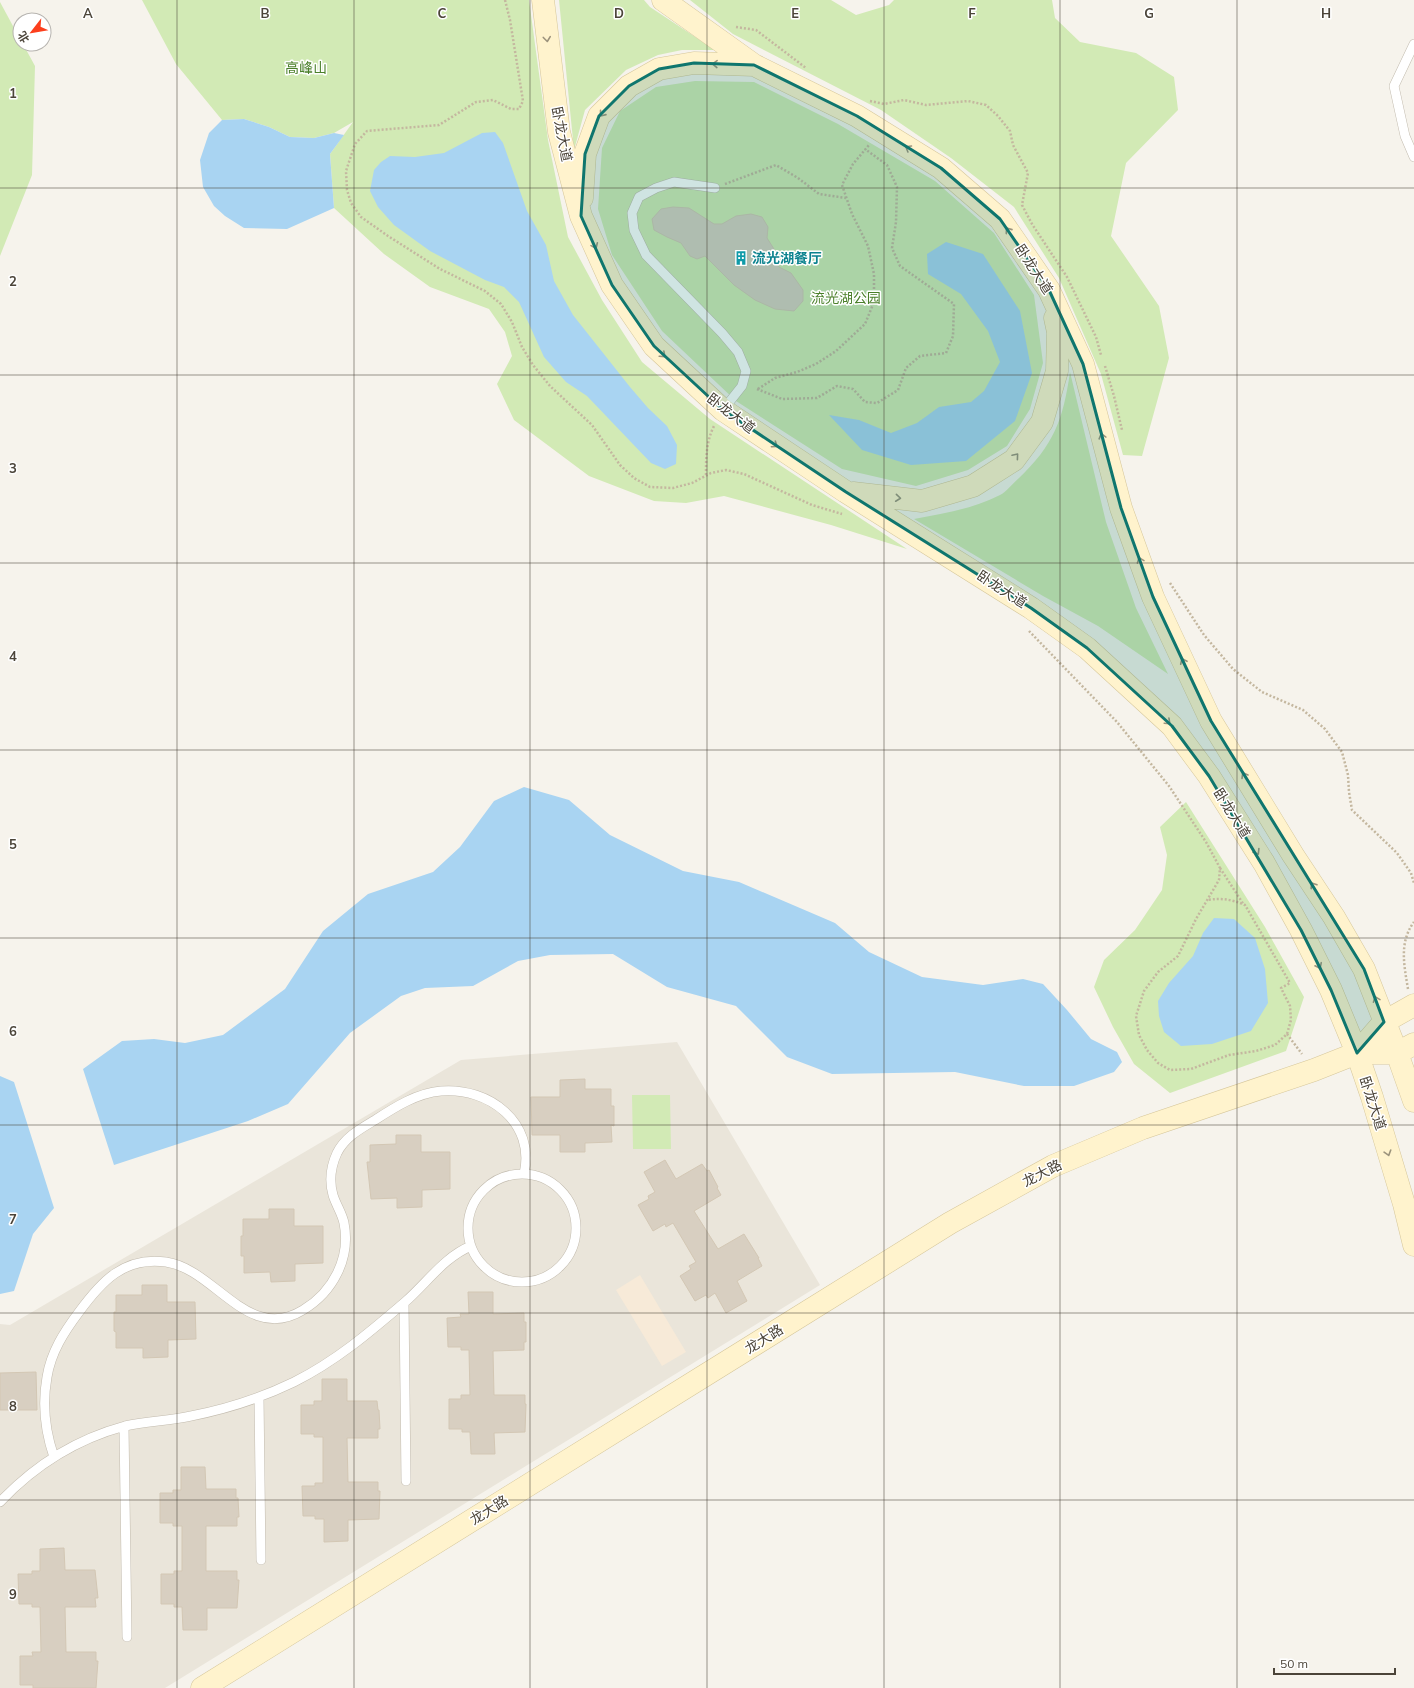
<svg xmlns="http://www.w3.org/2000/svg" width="1414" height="1688" viewBox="0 0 1414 1688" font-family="Mulish,'Noto Sans SC',sans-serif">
  <rect width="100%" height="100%" fill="#f6f3ec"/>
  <path fill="#eae5da" d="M677,1042L820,1285L165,1688H0V1324L10,1325L461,1060Z"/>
  <path fill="#f7ead8" d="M640,1275L686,1352L662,1366L616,1290Z"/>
  <path fill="#d2eab5" d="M142,0H529L548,140L568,237L602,300L642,362L710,419L907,549L831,525L724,496L686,503L654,501L589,476L514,420L497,384L512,356L505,332L489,309L430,287L384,254L334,208L330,154L353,122L334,133L314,138L290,137L269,127L244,119L222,120L176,64Z
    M559,0H644L650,7L715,50H682L658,55L626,70L585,110L574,150Z
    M690,0H831L856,15L889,5L894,0H1052L1055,18L1080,42L1136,53L1174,77L1178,110L1126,163L1111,236L1159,306L1169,358L1142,456L1123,455L1101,374L1059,278L1014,207L951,158L881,110L733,34Z
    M0,2L20,39V44H23L35,66L32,175L0,256Z
    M695,81L754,82L838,124L935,181L994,233L1034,295L1043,363L1030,409L1007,446L968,470L916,486L842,469L736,401L662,331L612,255L598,209L602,148L620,111L656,87Z
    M1070,372L1106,522L1136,608L1168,674L1098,626L1043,596L914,519C944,513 973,509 1000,495C1006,492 1012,484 1018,479C1054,445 1063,420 1070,372Z
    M1186,802L1265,927L1304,997L1286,1051L1170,1093L1134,1064L1113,1027L1094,987L1104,960L1135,930L1162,890L1167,855L1160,827Z
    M632,1095H670L671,1149H633Z"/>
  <path fill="#a9d4f2" d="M244,119L269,127L290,137L314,138L334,133L344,135L330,154L334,208L287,229L244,228L225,216L214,206L203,187L200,160L209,133L222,120Z
    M495,132L503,143L527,211L546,245L554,281L573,315L630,387L648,408L667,426L677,445L676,464L665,469L651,463L587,396L566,382L544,357L519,302L504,287L485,280L430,251L394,225L378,207L370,191L374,170L381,162L390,156L415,157L444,153L482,133Z
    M946,242L983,254L1020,311L1032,373L1015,421L966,461L911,465L862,450L829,415L859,420L891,433L917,423L939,407L971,402L984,391L1000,362L988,331L961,294L928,274L927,254Z
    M524,787L569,800L610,835L683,871L739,882L835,923L869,952L922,977L983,985L1023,979L1043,984L1067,1010L1091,1039L1117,1052L1122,1062L1114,1072L1074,1086H1024L955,1072L832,1074L787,1057L736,1006L667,987L613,954L550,955L518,961L473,986L425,988L401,996L350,1033L288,1104L248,1121L114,1165L83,1069L122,1041L154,1039L185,1043L223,1035L285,989L323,931L368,894L433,872L460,847L494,801Z
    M1214,918L1234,919L1255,938L1265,969L1268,1003L1251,1031L1212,1044L1181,1046L1164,1032L1159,1016L1158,1001L1169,983L1193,956L1203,933Z
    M0,1076L14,1082L54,1208L33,1234L14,1291L0,1294Z"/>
  <path fill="#d8cfc1" stroke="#d3c7b4" d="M673,207L689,208L714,224H722L736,216L751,214L762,217L768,227L767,238L774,249L775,259L779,267L791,273L803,290V301L794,311L775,309L755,300L734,285L705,256L697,259L690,256L681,243L667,237L654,230L652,219L661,209Z
    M585,1079V1089H611V1106H614V1126L611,1125L612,1142L585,1143V1152H560V1135H532L531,1097H560V1080Z
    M396,1135H421V1152H450V1189L422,1190V1207L397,1208V1198L371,1199L367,1162H370V1145L396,1144Z
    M665,1160L676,1179L702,1164L707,1171L709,1170L718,1187L717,1188L721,1195L694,1211L718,1249L744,1234L759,1258H758L762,1266L737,1281L747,1301L726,1313L715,1293L708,1298L706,1295L695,1301L680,1276L691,1269L689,1266L696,1262L673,1223L666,1227L665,1224L653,1231L638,1205L649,1199L648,1196L655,1192L644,1172Z
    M269,1209H294V1226H323V1263L295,1264V1281L271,1282L270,1272L244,1273V1256H241V1236H243V1219H269Z
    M142,1285H167V1302H195L196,1339L168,1340V1357L143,1358V1348H116V1332L114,1331V1312H116V1295H142Z
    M468,1292H493V1314L524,1313V1322H526V1342H524V1350L493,1351L494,1395H525V1404H526L525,1432L494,1433L495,1454H471L470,1432H462V1429H449V1399H461V1395H470L469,1350H461V1347H448L447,1318L461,1317L460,1314H469Z
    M36,1372L37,1410H0V1373Z
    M322,1379H347V1401H377L378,1410H379L380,1429H378V1438H347L348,1482H378V1491H380L379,1519L348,1520V1541L324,1542V1519H315V1516H303L302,1486H315V1483H323V1437H314V1434H301V1405H314V1401H322Z
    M181,1467H205L206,1489H236V1498H238L239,1517H237V1526H206V1571H237V1580H239L237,1608H207V1630H183L182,1607H174V1604H161V1574H174V1571H182V1526H173V1523H160V1493H173V1490H181Z
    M64,1548L65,1570H95L98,1598H95L96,1607H65L66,1652H96V1661H98L96,1688H33V1685H20V1656H33L32,1652H41L40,1607H32V1604H19L18,1574H32V1571H40V1549Z"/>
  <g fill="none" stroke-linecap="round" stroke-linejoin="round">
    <defs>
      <path id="lane" d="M1414,44L1394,86L1405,136L1414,157
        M715,188L674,182L656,188L639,197L632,213L634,230L646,255L722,333L738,352L746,371L742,386L723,410
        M468 1228a54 54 0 1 1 108 0a54 54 0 1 1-108 0Z
        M404,1303L406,1481
        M259,1397L261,1560
        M124,1427L127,1637
        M54,1457C45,1431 42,1405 47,1377C51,1352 64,1332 79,1312C101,1282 124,1256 166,1262C215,1269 248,1344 303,1310C333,1292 351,1258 344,1223C342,1213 336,1205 333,1195C329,1181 331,1166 337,1153C345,1137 360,1129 375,1120C395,1107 417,1093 441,1091C489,1087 536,1123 524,1174
        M0,1502C34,1466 77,1439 125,1426C147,1421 169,1421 191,1416C227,1409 261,1398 294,1382C336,1361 370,1332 405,1302C426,1284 444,1257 471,1246"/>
      <path id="secondary" d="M543,0L559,132L581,216L612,285L654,346L723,410L846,492L1031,608L1087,648L1172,726L1209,776L1264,863L1301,930L1331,990L1357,1053L1372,1097L1404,1204L1414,1245
        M663,0L754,65L857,116L941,168L1000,219L1049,290L1083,364L1121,508L1153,597L1211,721L1293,855L1334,917L1364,969L1397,1053L1414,1101
        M582,198L585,154L599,116L629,86L659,69L694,63L754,65
        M853,493L922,501L973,486L1014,460L1042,422L1057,371L1058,332L1055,318
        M1357,1053L1384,1022L1414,1005
        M202,1688L950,1223L1053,1166L1143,1128L1314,1070L1357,1053H1397L1414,1044"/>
    </defs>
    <use href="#lane" stroke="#c2bbae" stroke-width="10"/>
    <use href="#secondary" stroke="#d6c79b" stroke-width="23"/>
    <path stroke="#c4b79f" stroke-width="2.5" stroke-dasharray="2 2" stroke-linecap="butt" d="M505,0L510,20L523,101L519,109H511L493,100L476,102L439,125L367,131L355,144L346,171L347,190L351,203L361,217L388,236L440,269L485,291L501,304L512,322L522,347L533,365L550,386L592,425L620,465L634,478L650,487L673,488L692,483L711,473L726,470L744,474L812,505L842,514
      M736,27L756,30L806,68
      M870,101L884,104L904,100L926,105L968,101L986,105L998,116L1010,131L1013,145L1028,173L1022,205L1032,224L1067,277L1096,337L1101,355
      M725,184L776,165L798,178L819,194L846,198
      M1105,366L1114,396L1122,430
      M757,389L782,399L817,398L837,386L853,389L865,402L877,403L898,390L906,368L920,356L946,353L953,336L954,304L900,266L892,248L896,222L897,187L887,165L865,149
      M758,389L775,378L797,372L816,364L836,351L865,324L874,302V274L868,246L852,214L842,185L853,164L869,145
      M706,475C706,458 706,442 714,426
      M1170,583L1204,635L1233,669L1262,692L1303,710L1325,729L1342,752L1348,775L1349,792L1352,810L1397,853L1411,873L1414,883
      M1029,631L1117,722L1169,786L1206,842L1220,868L1219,880L1196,919L1178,956L1158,972L1144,991L1136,1016L1139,1035L1147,1050L1158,1063L1170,1070L1191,1069L1229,1055L1256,1051L1275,1045L1287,1034L1291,1020L1290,1006L1281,988L1290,983L1245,905C1231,899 1221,898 1207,900
      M1220,868L1244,905
      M1408,989C1404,965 1399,942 1414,922
      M1287,1034L1302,1054"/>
    <use href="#lane" stroke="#fff" stroke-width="9"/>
    <use href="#secondary" stroke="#fff3cd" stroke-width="22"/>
  </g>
  <defs><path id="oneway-chevron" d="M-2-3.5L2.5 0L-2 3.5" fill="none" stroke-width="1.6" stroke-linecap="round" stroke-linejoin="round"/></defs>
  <g stroke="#9c937c">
    <use href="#oneway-chevron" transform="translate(547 39) rotate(83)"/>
    <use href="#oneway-chevron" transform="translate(715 64) rotate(-178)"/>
    <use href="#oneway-chevron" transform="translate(602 114) rotate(129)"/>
    <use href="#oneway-chevron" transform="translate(908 148) rotate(-149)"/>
    <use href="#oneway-chevron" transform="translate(1008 230) rotate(-125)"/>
    <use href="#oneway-chevron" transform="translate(595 246) rotate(66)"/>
    <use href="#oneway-chevron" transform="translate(663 355) rotate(42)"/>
    <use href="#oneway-chevron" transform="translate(1102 436) rotate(-105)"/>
    <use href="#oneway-chevron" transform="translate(775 445) rotate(34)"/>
    <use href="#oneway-chevron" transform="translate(1016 456) rotate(-50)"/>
    <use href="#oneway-chevron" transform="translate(898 498) rotate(6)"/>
    <use href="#oneway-chevron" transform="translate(1140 560) rotate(-110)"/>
    <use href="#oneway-chevron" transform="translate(1183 661) rotate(-115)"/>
    <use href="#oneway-chevron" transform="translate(1168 722) rotate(43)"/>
    <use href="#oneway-chevron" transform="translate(1244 775) rotate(-121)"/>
    <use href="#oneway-chevron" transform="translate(1257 852) rotate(58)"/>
    <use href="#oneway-chevron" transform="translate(1313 885) rotate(-123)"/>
    <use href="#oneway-chevron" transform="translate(1319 966) rotate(64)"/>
    <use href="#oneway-chevron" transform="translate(1376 999) rotate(-111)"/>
    <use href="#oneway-chevron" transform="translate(1388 1153) rotate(73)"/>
  </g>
  <path fill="#0f766e" fill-opacity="0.2" stroke="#0f766e" stroke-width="3" stroke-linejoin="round" d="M694,63L754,65L857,116L941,168L1000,219L1049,290L1083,364L1121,508L1153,597L1211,721L1364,969L1384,1022L1357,1053L1331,990L1301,930L1209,776L1172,726L1087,648L1031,608L846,492L723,410L654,346L612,285L581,216L585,154L599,116L629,86L659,69Z"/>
  <path fill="none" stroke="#4b4439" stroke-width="1" stroke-opacity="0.55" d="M177,0V1688M354,0V1688M530,0V1688M707,0V1688M884,0V1688M1060,0V1688M1237,0V1688M0,188H1414M0,375H1414M0,563H1414M0,750H1414M0,938H1414M0,1125H1414M0,1313H1414M0,1500H1414"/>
  <defs>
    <symbol id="building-bare" viewBox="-9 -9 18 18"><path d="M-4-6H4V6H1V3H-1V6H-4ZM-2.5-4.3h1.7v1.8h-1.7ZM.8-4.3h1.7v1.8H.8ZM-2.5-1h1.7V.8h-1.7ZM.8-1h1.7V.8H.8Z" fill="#0f9aa8" stroke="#fff" stroke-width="2.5" paint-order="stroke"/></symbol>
  </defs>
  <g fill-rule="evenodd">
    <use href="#building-bare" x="731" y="248" width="20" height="20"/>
  </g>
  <g text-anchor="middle" stroke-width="3" stroke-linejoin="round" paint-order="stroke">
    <g font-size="14" fill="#4a7f2a" stroke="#fff">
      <text x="306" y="73">高峰山</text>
      <text x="846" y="303">流光湖公园</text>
    </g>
    <g font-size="14" fill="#4b4439" stroke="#fff">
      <text transform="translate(562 134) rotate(79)" y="5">卧龙大道</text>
      <text transform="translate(1034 269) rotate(57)" y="5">卧龙大道</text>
      <text transform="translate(731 413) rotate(37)" y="5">卧龙大道</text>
      <text transform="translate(1002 589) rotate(33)" y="5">卧龙大道</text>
      <text transform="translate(1232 813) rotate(58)" y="5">卧龙大道</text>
      <text transform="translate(1373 1103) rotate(72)" y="5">卧龙大道</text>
      <text transform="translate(1042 1173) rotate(-27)" y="5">龙大路</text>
      <text transform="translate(764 1339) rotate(-32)" y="5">龙大路</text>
      <text transform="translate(489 1510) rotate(-32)" y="5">龙大路</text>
    </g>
    <g font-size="14" font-weight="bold" fill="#0d838f" stroke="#fff" text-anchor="start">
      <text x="752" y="263">流光湖餐厅</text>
    </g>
  </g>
  <g font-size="13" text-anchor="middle" font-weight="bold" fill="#4b4439" stroke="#fff" stroke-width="3" stroke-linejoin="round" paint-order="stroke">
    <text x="88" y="18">A</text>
    <text x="265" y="18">B</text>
    <text x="442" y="18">C</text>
    <text x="619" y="18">D</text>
    <text x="795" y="18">E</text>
    <text x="972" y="18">F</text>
    <text x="1149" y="18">G</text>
    <text x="1326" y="18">H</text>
    <text x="13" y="98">1</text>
    <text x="13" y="286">2</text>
    <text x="13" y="473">3</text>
    <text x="13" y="661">4</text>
    <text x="13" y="849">5</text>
    <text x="13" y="1036">6</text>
    <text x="13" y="1224">7</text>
    <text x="13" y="1411">8</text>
    <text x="13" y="1599">9</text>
  </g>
  <g transform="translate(32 32) rotate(239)"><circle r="19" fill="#ffffff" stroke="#b7b4b0"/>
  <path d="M0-3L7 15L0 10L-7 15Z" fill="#fc3f1d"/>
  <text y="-6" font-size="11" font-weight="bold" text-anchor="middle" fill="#4b4439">北</text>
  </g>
  <path d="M1274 1668v6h121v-6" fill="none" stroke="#4b4439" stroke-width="2"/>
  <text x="1280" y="1668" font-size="12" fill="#4b4439" stroke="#ffffff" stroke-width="3" paint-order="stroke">50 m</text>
</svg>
